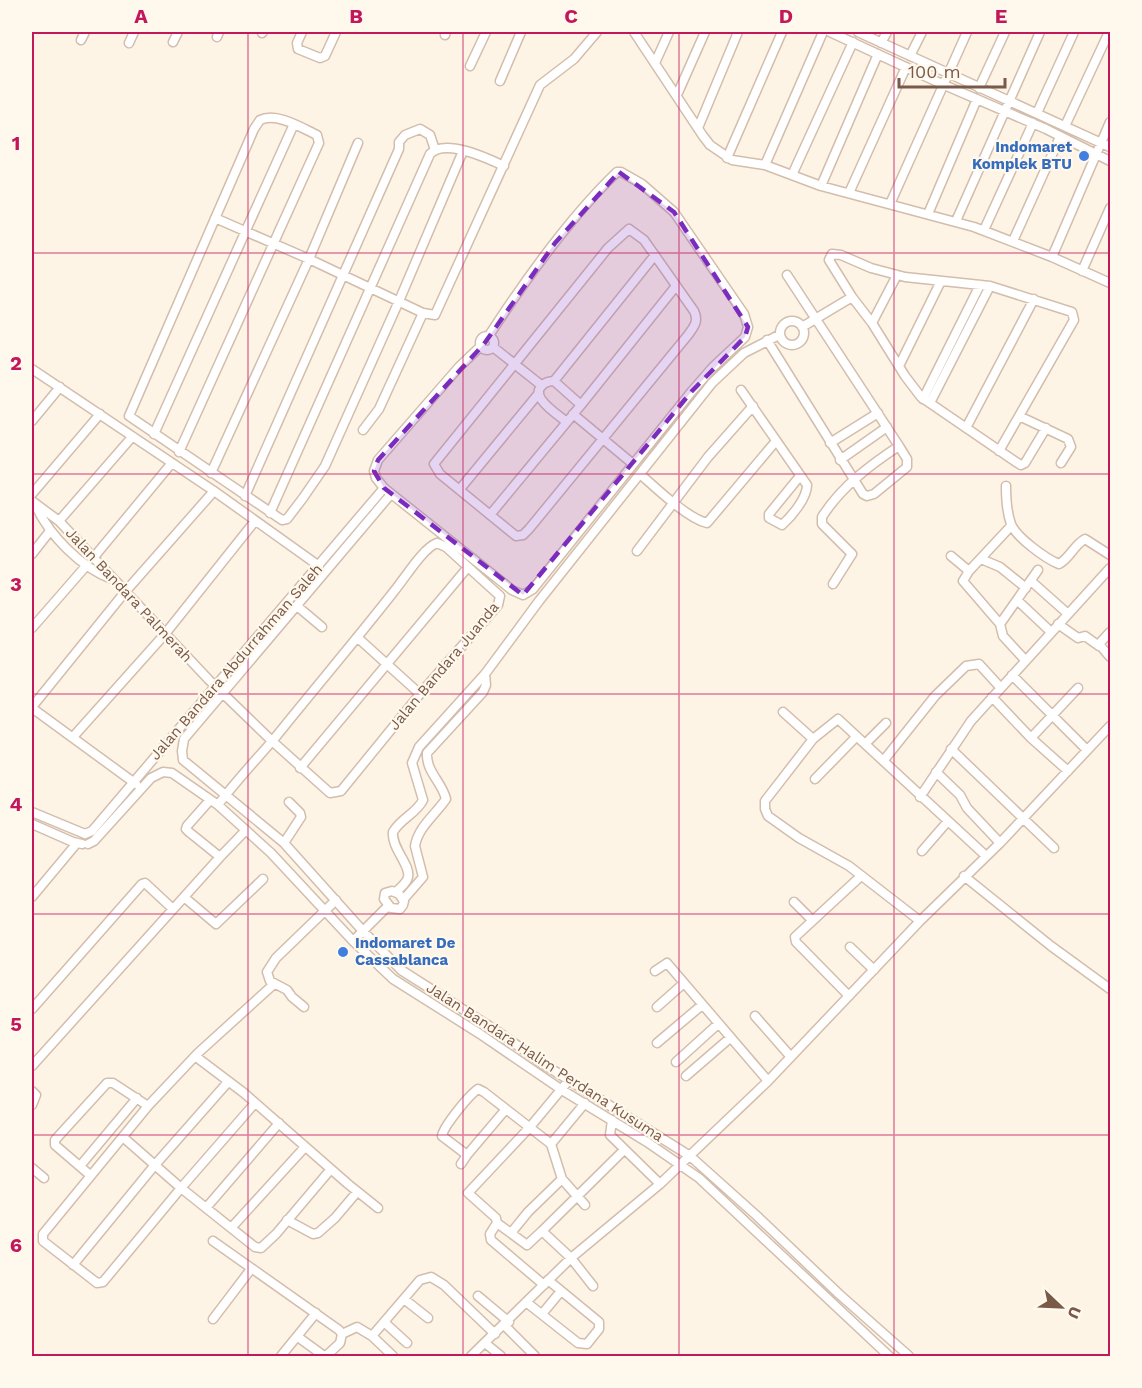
<svg xmlns="http://www.w3.org/2000/svg" width="1142" height="1388" viewBox="0 0 1142 1388" font-family="'Work Sans',sans-serif">
  <rect width="100%" height="100%" fill="#fef4e5"/>
  <g fill="none" stroke-linecap="round" stroke-linejoin="round">
    <defs>
      <path id="minor" d="M302,32L297,43L298,49L320,58L325,56L336,32
        M634,32L703,136L710,145L732,160L765,165L821,186L974,227L1052,257L1110,283
        M830,32L942,84L1046,129L1110,161
        M858,32L1110,147
        M262,33L263,32
        M445,35L446,32
        M217,37L219,32
        M81,40L85,32
        M173,42L178,32
        M129,43L134,32
        M881,43L887,32
        M910,56L922,32
        M655,63L669,32
        M470,66L486,32
        M500,81L521,32
        M979,88L1005,32
        M677,95L705,32
        M1037,113L1074,32
        M1065,126L1109,32
        M698,128L738,32
        M727,158L782,32
        M765,165L823,32
        M792,175L853,42
        M821,186L878,54
        M849,193L906,67
        M890,204L967,32
        M928,214L977,99
        M215,218L309,259L423,313L435,315L540,85L574,59L597,32
        M956,221L1040,32
        M629,229L644,240L694,311C699,321 694,327 688,335L529,529L523,535L516,536L440,474L434,464L608,248Z
        M984,230L1033,123
        M1013,241L1060,137
        M1052,257L1110,122
        M1082,271L1110,208
        M852,297L829,260L832,254L841,255L871,268L905,277L990,286L1072,312L1074,320L999,451
        M780 333a12 12 0 1 1 24 0a12 12 0 1 1-24 0Z
        M872,323L897,275
        M802,327L852,297L872,323L905,376L921,397L1016,462L1021,465L1025,463L1046,428
        M480 343a7 7 0 1 1 14 0a7 7 0 1 1-14 0Z
        M767,340L863,494L867,496L874,494L907,467V459L899,446L787,275
        M481,346L459,367L378,460L374,471L376,478L384,488L512,590L523,595L533,589L692,391L713,367L745,337L748,327L744,314L674,212L642,184L621,172H617C568,219 525,280 488,337
        M493,347L541,385
        M899,366L941,281
        M32,369L214,491L319,566
        M741,390L807,485C807,498 792,516 782,525L769,518V514L800,476
        M923,399L980,285
        M930,403L990,286
        M581,405L676,286
        M573,414L633,464
        M1019,416L1068,439L1071,447L1061,463
        M32,421L60,387
        M567,422C559,416 547,408 541,399C534,388 545,381 554,381L655,255
        M966,428L1034,299
        M363,430L379,409L423,313
        M154,434L294,124
        M830,443L878,413
        M179,452L319,143L317,135C302,128 277,112 260,120L254,129L129,416L282,520L287,519L303,498L325,466L399,301L463,151
        M840,460L887,427
        M211,473L309,259L358,143
        M640,474C656,488 687,518 707,523L776,441
        M1006,486C1006,498 1007,513 1011,524C1016,537 1046,559 1059,564C1070,558 1074,545 1085,539L1110,555
        M460,489L539,393
        M32,494L100,414
        M391,494L184,739L182,751L183,760L284,843L362,930L401,970L497,1031L545,1065L690,1156L757,1216L839,1294L909,1356
        M245,496L399,149V142L405,135L420,129L430,135L435,150
        M32,501L59,521L209,680L272,741L330,793L341,791L420,694L498,605L500,596L446,547L437,543C423,548 405,578 395,590C356,640 314,689 274,739C255,761 235,782 218,805
        M35,504C48,534 81,568 112,579
        M270,513L430,154C445,138 487,158 504,166
        M490,515L581,405L554,381
        M59,521L132,437
        M1011,526L969,571L963,581L1000,624L1003,636L1025,660
        M637,551L708,457L753,406
        M32,554L50,531
        M951,556L969,571
        M94,557L171,464
        M981,559L1000,567L1026,588
        M1031,581L1067,613
        M833,584L852,554L822,524V517C841,487 870,465 899,446
        M1017,600L1051,632
        M297,606L322,627
        M1000,624L1038,570
        M1058,624L1078,638L1085,636L1099,646
        M32,628L86,566
        M1110,632L1099,644L1110,657
        M358,638L420,694
        M1012,675L1087,750
        M992,697L1031,738L1068,771
        M32,707L125,592L214,491
        M32,708L136,784
        M783,712L813,739
        M73,737L165,634L255,521
        M1031,738L1078,688
        M865,744L886,723
        M951,749L1054,848
        M884,760L935,696L966,666L979,664L1000,687
        M300,768L468,567
        M936,772L960,795L967,808L1000,843
        M815,779L856,737
        M920,797L971,721L1110,568
        M210,800L187,826L186,829L189,832L220,857L246,830
        M32,812L85,834
        M32,824L73,842L82,844
        M85,834L92,831L384,488
        M284,843L301,817L300,813L289,802
        M88,844L94,841L151,778L163,772L172,773L218,805L271,853L353,941L393,979L480,1034L562,1090L647,1142L699,1178L889,1356
        M922,851L948,821
        M964,876L1051,946L1110,989
        M392,891L399,894L404,901L403,905L400,909L391,908L384,899L385,893Z
        M396,892C400,888 407,883 408,877C411,865 391,848 393,832C400,819 417,813 423,800L412,763L419,747L485,674L539,601L712,383L744,353L779,335
        M32,897L77,843
        M184,897L216,924L263,879
        M403,900L423,877L415,846C418,827 436,814 446,799C442,782 426,772 427,753L483,692L486,685L485,674
        M794,902L812,920
        M920,921L849,866L799,838L768,816L765,809V801L813,739L838,719L986,856
        M353,941L388,906
        M850,947L874,970
        M655,971L667,963L768,1081
        M849,996L796,942L795,937L861,876
        M304,1007L292,997L287,990L270,981L267,972L276,958L336,900
        M657,1007L684,983
        M32,1009L142,884L145,883L173,909
        M755,1016L791,1057
        M657,1043L702,1005
        M195,1056L244,1093L348,1184L378,1208
        M676,1062L718,1024
        M32,1066L220,857
        M686,1076L730,1038
        M32,1091L36,1095L32,1105
        M255,1103L181,1188L255,1247L261,1248L276,1234L331,1169
        M506,1109L467,1155L442,1136C443,1127 469,1095 478,1089L484,1092L551,1144
        M612,1120L610,1135L660,1184
        M124,1138L181,1188L103,1282L97,1283L43,1241V1234L148,1106L198,1053L274,984
        M461,1164L467,1155
        M80,1166L137,1098
        M32,1168L44,1178
        M90,1175L55,1145V1140L107,1083H113L148,1106
        M585,1205L562,1179L551,1144L585,1103
        M206,1208L279,1123
        M287,1220L313,1234L318,1233L335,1218L357,1192
        M497,1223L527,1245L542,1231
        M232,1227L305,1147
        M511,1233L528,1212L562,1179
        M213,1241L339,1330L342,1334L340,1343L326,1356
        M73,1265L154,1166L228,1082
        M544,1285L491,1240L490,1234L497,1223L496,1218L468,1193L530,1127L569,1080
        M593,1286L571,1258L542,1231L624,1150
        M478,1296L509,1322
        M404,1299L428,1318
        M526,1302L578,1343L587,1344L599,1329V1322L548,1280
        M542,1314L561,1291
        M213,1319L251,1269
        M384,1322L407,1343
        M505,1326L535,1356
        M342,1334L357,1327L372,1336L420,1280L431,1277L444,1285L495,1334
        M372,1336L393,1356
        M298,1337L324,1356
        M485,1343L501,1356
        M281,1356L316,1313
        M471,1356L571,1258L660,1184L768,1081L920,921L1000,843L1110,726"/>
    </defs>
    <use href="#minor" stroke="#d3bdac" stroke-width="11"/>
    <use href="#minor" stroke="#fff" stroke-width="8"/>
  </g>
  <path fill="#7b2cbf" fill-opacity="0.2" stroke="#7b2cbf" stroke-width="4.5" stroke-dasharray="12 8" stroke-linejoin="round" d="M619,172L674,212L748,327L745,337L692,391L523,595L384,488L374,471L378,460L484,344L555,243Z"/>
  <path fill="none" stroke="#c2185b" stroke-width="1.5" stroke-opacity="0.55" d="M248,32V1356M463,32V1356M679,32V1356M894,32V1356M32,253H1110M32,474H1110M32,694H1110M32,914H1110M32,1135H1110"/>
  <g fill="#3f7fe0" stroke="#fff8ed" stroke-width="2">
    <circle cx="1084" cy="156" r="6"/>
    <circle cx="343" cy="952" r="6"/>
  </g>
  <g text-anchor="middle" stroke-width="4.5" stroke-linejoin="round" paint-order="stroke">
    <g font-size="15" font-weight="bold" fill="#366cbe" stroke="#fff8ed" text-anchor="end">
      <text x="1072" y="152">Indomaret<tspan x="1072" dy="17">Komplek BTU</tspan></text>
      <text x="355" y="948" text-anchor="start">Indomaret De<tspan x="355" dy="17">Cassablanca</tspan></text>
    </g>
    <g font-size="15" fill="#795948" stroke="#fff8ed">
      <text transform="translate(129 595) rotate(47)" y="5">Jalan Bandara Palmerah</text>
      <text transform="translate(236 662) rotate(-49)" y="5">Jalan Bandara Abdurrahman Saleh</text>
      <text transform="translate(444 666) rotate(-50)" y="5">Jalan Bandara Juanda</text>
      <text transform="translate(545 1062) rotate(33)" y="5">Jalan Bandara Halim Perdana Kusuma</text>
    </g>
  </g>
  <rect width="1142" height="1388" fill="none" stroke="#fff8ed" stroke-width="66"/>
  <g transform="translate(1061 1307) rotate(113)" stroke="#fff8ed" stroke-width="4.5" paint-order="stroke">
  <path d="M0-4.5L10 22L0 15L-10 22Z" fill="#795948"/>
  <text y="-9" font-size="16" font-weight="bold" text-anchor="middle" fill="#795948">U</text>
  </g>
  <path d="M899 78v9h106v-9" fill="none" stroke="#795948" stroke-width="3"/>
  <text x="908" y="78" font-size="18" fill="#795948" stroke="#fff8ed" stroke-width="4.5" paint-order="stroke">100 m</text>
  <rect x="33" y="33" width="1076" height="1322" fill="none" stroke="#c2185b" stroke-width="2"/>
  <g font-size="20" text-anchor="middle" font-weight="bold" fill="#c2185b">
    <text x="141" y="23">A</text>
    <text x="356" y="23">B</text>
    <text x="571" y="23">C</text>
    <text x="786" y="23">D</text>
    <text x="1001" y="23">E</text>
    <text x="16" y="150">1</text>
    <text x="16" y="370">2</text>
    <text x="16" y="591">3</text>
    <text x="16" y="811">4</text>
    <text x="16" y="1031">5</text>
    <text x="16" y="1252">6</text>
  </g>
</svg>
